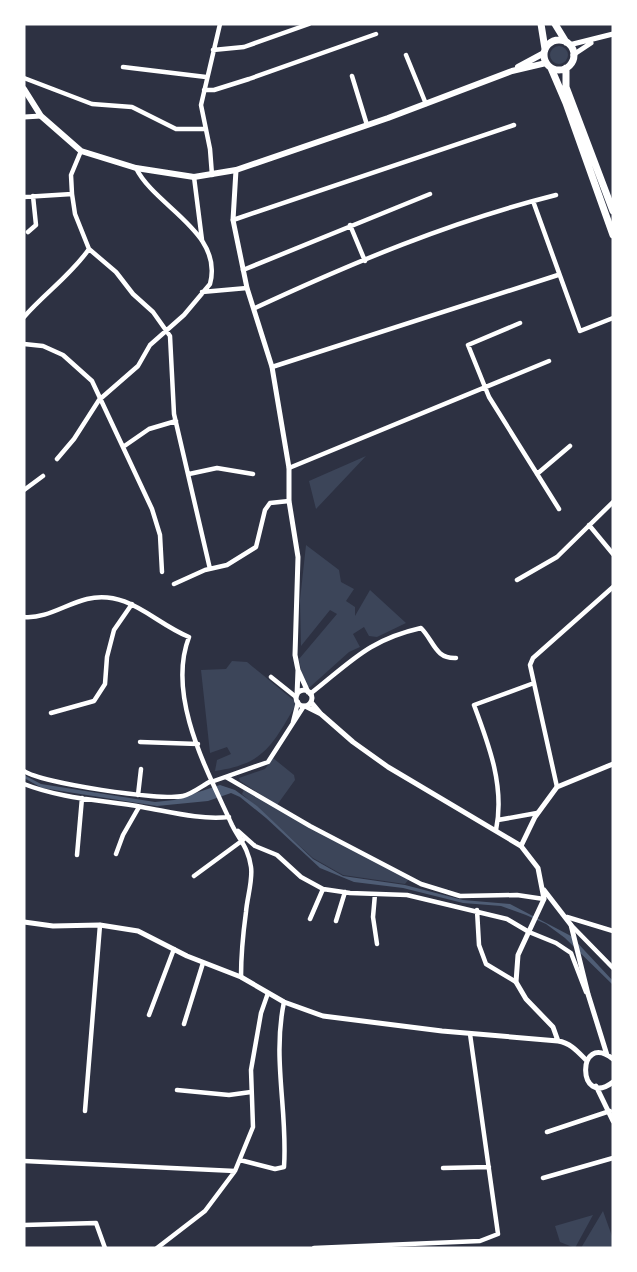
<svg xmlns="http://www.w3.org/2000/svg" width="637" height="1272" viewBox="0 0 637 1272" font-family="'Work Sans',sans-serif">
  <rect width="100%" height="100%" fill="#2d3142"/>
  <path fill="#3c4559" d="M550 55a9 9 0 1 1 18 0a9 9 0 1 1-18 0Z
    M366,456L316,509L309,481Z
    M306,545L339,570L341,582L354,589L346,601L355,607V616L370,590L406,623L377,637L369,636L364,627L353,634L360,647L349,652L310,687H304L299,659L337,614L330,610L301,646L300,600Z
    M232,661L247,662L297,703C273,743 266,764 215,771L217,760L231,754L227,747L210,753L201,670L226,669Z
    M273,758L294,775L295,780L277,805L240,781L239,778L265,769Z
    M244,789L409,879L405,884L343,875L313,858L242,794Z
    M603,1211L613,1239V1248H581Z
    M593,1215L575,1248L560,1242L555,1226Z"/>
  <path fill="#4f5d75" d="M24,775L41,784L155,802L174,800L220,785L235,790L257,806L313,859L343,876L405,885L463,900L510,904L571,936L613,981V985L565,938L546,924L526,915L501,906L463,903L403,888L354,882L320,868L266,818L240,797L231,793L208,801L157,806L42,788L24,778Z"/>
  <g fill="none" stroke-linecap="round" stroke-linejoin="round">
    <path stroke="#fff" stroke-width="4.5" d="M213,50L244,47L309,24
      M406,55L426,104
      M123,67L206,77
      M352,76L367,125
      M24,78L92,104L132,107L176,129H205
      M204,90H214L249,79L376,34
      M81,151L71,175L72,194L75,214L89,249L116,272L133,294L153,312L170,336L174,414L210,569
      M212,175L210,149L201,105L220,24
      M194,177L202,240
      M24,197L72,194
      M533,201L580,331L613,318
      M233,220L514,125
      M350,225L365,261
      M28,232L36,225L33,196
      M243,270L430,194
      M202,292L247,288
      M255,308C352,263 452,221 556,195
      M24,317C45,293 71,275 89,249
      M520,323L468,345L489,397L559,509
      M24,344L43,346L63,355L92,381L152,509L160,535L162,572
      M272,367L558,275
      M123,447L149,429L176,421
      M57,459L74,439L99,400L138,366L150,345L184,315L210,284C224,232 155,207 136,168
      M289,468L549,361
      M189,474L217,468L253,474
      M537,474L570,446
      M24,490L43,476
      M589,525L613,554
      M517,580L557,557L613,502
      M174,584L205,570L227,565L256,547L265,510L270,503L289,501
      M24,617C46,619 66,604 87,599C128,589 154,623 189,637C166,697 208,772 232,825C240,841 248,847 251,867C253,880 247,898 246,912C243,934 241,955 241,977
      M271,677L296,697
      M310,694C351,662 368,640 421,628C434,641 435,659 456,658
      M51,713L94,701L105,684L107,657L114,630L132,604
      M293,722L298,702
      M140,742L198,744
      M24,771C41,783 160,801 183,796C192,794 202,786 211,781
      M226,777L310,826L421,884L460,896L517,895L544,899
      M211,782L268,762L304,706
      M24,784C62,799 102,800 142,807C171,812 199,820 229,817
      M557,787L530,665L533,658L613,587
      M138,795L141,769
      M498,820L537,813
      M496,830C505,787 489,745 474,705L534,683
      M238,831L255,846L277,855L301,877L323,889L350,893L407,895L507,919L529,932L556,943L571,953L586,992
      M116,854L123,835L139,807
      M77,855L82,798
      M194,876L243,840
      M375,894L373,917L377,944
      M477,910L479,945L486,964L516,982
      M567,917L613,931
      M310,919L323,889
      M336,921L345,892
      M571,925L613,968
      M149,1015L174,949
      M184,1024L203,963
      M177,1090L229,1095L251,1092
      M85,1111L100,925
      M547,1132L610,1111
      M240,1160L275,1169L284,1167C288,1112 272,1059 284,1002
      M24,1161L235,1171
      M443,1168L489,1167
      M543,1178L613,1158
      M24,1225L96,1223L105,1248
      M157,1248L205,1211L235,1171L253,1127L251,1070L261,1013L268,993
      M314,1248L480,1241L498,1234L470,1034"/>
    <path stroke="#fff" stroke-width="5" d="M569,45L613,34
      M573,55L591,43
      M24,117L41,116
      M236,170L233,220L247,288L272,367L289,468V501L298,557L295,655L298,670L308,692
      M296 698a8 8 0 1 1 16 0a8 8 0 1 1-16 0Z
      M297,695L298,670
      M311,702L321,714L353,742L388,767L521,846L538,868L544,899L518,955L516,982L526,999L553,1027L558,1041
      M305,706L321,714
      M521,846L535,817L557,787L613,764
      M544,890L571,925L588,994L607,1055
      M24,922L53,926L100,925L138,931L187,956L241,977L284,1002L323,1016L442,1031L558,1041C571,1043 578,1052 587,1061
      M613,1059C576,1030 577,1110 613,1082
      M596,1086L613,1121"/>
    <path stroke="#fff" stroke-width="6" d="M518,67L544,53
      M24,89L41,116L81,151L136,168L194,177L236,170L388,118L512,71L546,63"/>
    <path stroke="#fff" stroke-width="7" d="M541,24L545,49
      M555,24L566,42
      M544 55a15 15 0 1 1 30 0a15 15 0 1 1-30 0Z
      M551,68L566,103L613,235
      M566,68V87L613,211"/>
  </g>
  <rect width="637" height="1272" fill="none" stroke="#ffffff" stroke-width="51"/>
</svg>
